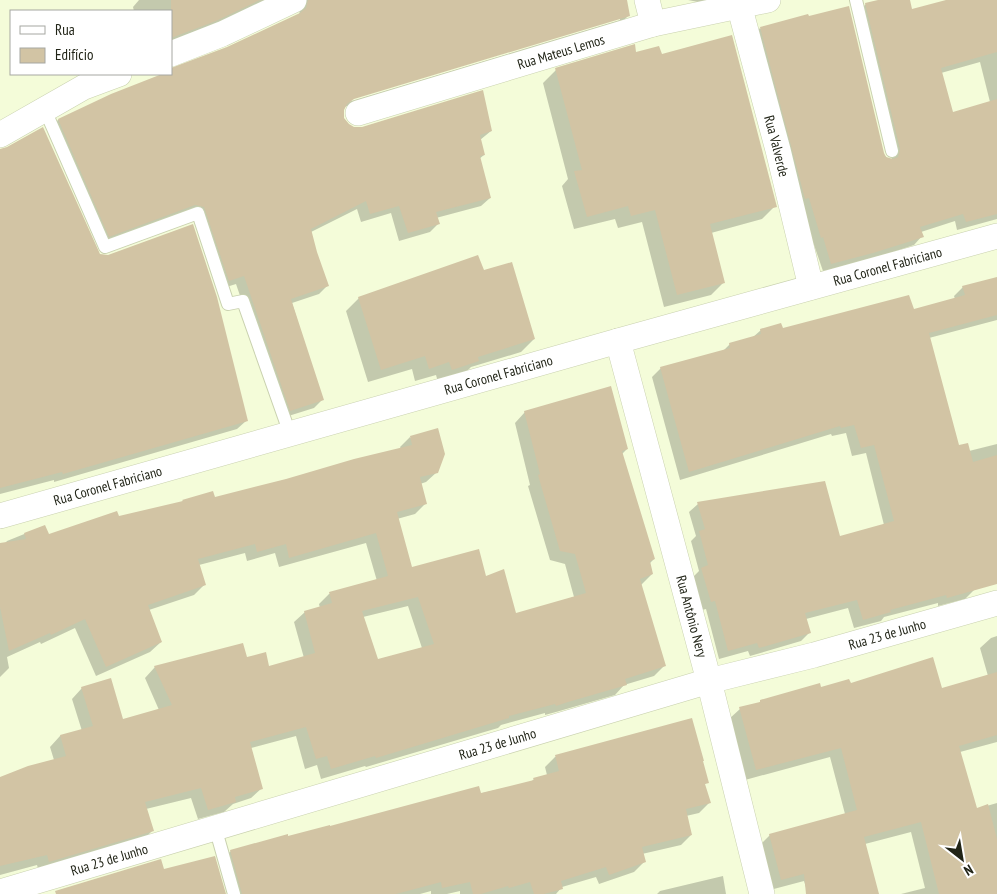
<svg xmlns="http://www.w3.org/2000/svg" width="997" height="894" viewBox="0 0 997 894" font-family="'PT Sans Narrow',sans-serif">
  <rect width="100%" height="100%" fill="#f4fcd9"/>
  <path fill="#0003" fill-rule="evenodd" d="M139,0H268L207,29L171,43V11H134L133,7Z
    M297,0H625L628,16L620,24L344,107L343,118L348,125L354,128L491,131L480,140L484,155L479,159L490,198L481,206L436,218L438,224L430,232L399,241L391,213L361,222L357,209L311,232L316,252L328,285L319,294L292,303L322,400L314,408L282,418L236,284L220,289L198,219L101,244L50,128L58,120L159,77L163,74H171L299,15L300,10ZM620,17V20L348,102V100Z
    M688,0H709L698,2Z
    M884,0H908L911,11L951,0H997V219L957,230L955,221L921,232L922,236L914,245L863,262L823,271L814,245H813L752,37L760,28L889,160H892L857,13L866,4ZM980,62L990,102L952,113L941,73Z
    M635,54L661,56L775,206L762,219L711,233L724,282L711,295L664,307L642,222L618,228L615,219L574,229L562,186L568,179L543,83L556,70Z
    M0,152L100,255L246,421L237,429L54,482V480L0,494Z
    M997,278V320L929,338L958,447L969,451L997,444V581L974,590L965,599L938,606V603L884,617L881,621L854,628L848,608L806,619L810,632L801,641L750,656L748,651L719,659L706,609L702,610L692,578L699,571L691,541L696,536L689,512L698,504L839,537L884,525L866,453L852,456L846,433L832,436L831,434L680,480L652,377L661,368L723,351L730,344L752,338L761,330H782L913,310L955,299L954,296L963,287Z
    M359,298L534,339L521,352L471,367L464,374L438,382L436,375L415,381L412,369L368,382L346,311Z
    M525,412L627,449L622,454L654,559L649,564L652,574L641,585L664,666L654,676L624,685L615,695L556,712L545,715V713L501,725L498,728L366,767L365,766L321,779L317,765L305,769L296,736L251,748L262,788L251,798L233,804L224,812L198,819L191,798L146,809L152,831L142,841L39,872L37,865L0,875V778L54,760L50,747L60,736L82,731L72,699L82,688L122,721L159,710L145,678L155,667L246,658L268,667L304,658L294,622L305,612L320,608L319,604L329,594L377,581L366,543L279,567L275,553L247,561L245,553L199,565L204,585L194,595L149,610L161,642L150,652L96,676L75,628L41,644L40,642L7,657L9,668L0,677V549L7,541L44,526L48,536L118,517L180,503L183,501L212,493L214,499L401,449L400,447L410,437L437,472L426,482L420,484L425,504L415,514L397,519L411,569L485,577L516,615L574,597L565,564L550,560L528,486L530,485L515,423ZM408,606L422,648L377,660L363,617Z
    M997,636V742L960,752L976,809L997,803V894H901L925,888L911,832L865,844L878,894H808L804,881L770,890L759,846L770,835L845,814L830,757L745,780L729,719L740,709L758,704L761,701L820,689L850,684L941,690L988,676L980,648L991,638Z
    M691,719L707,782L704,785L709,803L699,813L686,816L691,835L681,845L642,854L644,862L634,872L599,884L596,877L562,887L556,894H460V891L447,894H431V891L420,894H230L220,861L231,851L531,782L534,779L547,775L545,767L555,757Z
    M723,876L726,894H657L660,891Z"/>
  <path fill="#d2c4a4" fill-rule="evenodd" d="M171,0H260L216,21L171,38Z
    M308,0H627L630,16L354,99L347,104L344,110V118L349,124L354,127H362L483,90L492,131L480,135L485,155L480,156L491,198L436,212L440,224L408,233L399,206L370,214L366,201L311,229L317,252L329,286L291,299L324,400L290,411L244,276L229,281L204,207L195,205L109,237L58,119L111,94L162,74H171V68L227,47L300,13L306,8Z
    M878,0H910L912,9L946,0H997V52L941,68L953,112L997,99V214L966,222L963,214L920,227L924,237L873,253L831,264L823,237L821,238L809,198L805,199L760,27L808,14L809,16L849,6L884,153L886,157L893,159L898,157L900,149L865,3Z
    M732,35L777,207L710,224L725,283L677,295L655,210L631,216L628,206L587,217L574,171L582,170L555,68L635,44L636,52L659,46L662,54Z
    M43,127L100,254L108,255L193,224L217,297L248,421L63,474L62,472L0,488V149L7,147Z
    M478,255L484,270L512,262L535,339L478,357L479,361L452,370L449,362L429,369L425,356L381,370L358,297Z
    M997,277V315L929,333L959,445L968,443L973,462L997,455V584L947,598L946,595L890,610L891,612L863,620L857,600L805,613L811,633L759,648L757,643L728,651L715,601L711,602L701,568L708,565L699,531L705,529L697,502L825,481L840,536L894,521L874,445L861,448L854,425L841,428L840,426L689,472L660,367L730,348L729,343L761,334L760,329L781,323L783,328L909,295L914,309L965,295L962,286Z
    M611,386L628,449L622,451L655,559L650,561L653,574L640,579L666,666L625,679L627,685L568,702L556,706L555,704L509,716V718L376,758L375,756L331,769L327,756L316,759L306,727L250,742L263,789L235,797L236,802L208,810L201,788L145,802L154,831L49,862L47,855L0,866V777L28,766L66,756L60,735L93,726L81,687L111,678L123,719L172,705L154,666L243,643L247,657L266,652L269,666L315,653L304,611L332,603L329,592L388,576L376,533L289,558L286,544L257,552L255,544L198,559L206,585L148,605L162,642L106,667L85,619L51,635L50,633L9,651L0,607V543L26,539L24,533L45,525L49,534L117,511L119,516L183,501L182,500L213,491L215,497L286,479L354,459L412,445L410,436L438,428L445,454L438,473L420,477L427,504L397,512L412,567L479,549L486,576L504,569L516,613L586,593L575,554L560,551L538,475L540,474L524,411ZM418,597L434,644L378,659L362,611Z
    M933,657L942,688L997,672V735L959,746L977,808L988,804L997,839V894H939L921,822L864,837L879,894H806L804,874L781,880L769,834L857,810L841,748L756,770L739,707L760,702V700L820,683L821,687L849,679L851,683Z
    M692,718L704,761H703L709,783L705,784L711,803L686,809L692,835L642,847L646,862L609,875L606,867L561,881L563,889L544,894H534L530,882L509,888L508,886L481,894H473L470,882L442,888L441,882L396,894H242L230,850L288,834V836L330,825V826L479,786L481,793L534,780L533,778L559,771L555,755Z
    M215,856L226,894H56L55,891L161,859L164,869Z"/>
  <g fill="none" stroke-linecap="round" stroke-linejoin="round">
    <defs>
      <path id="lane" d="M856,0L892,151
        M45,110L105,247L198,213L228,304L243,301L290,434
        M215,827L234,894"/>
      <g id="street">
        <path d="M647,0L653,24"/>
        <path id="s1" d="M739,5L778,150L811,287"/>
        <path d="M171,54L222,34L294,0"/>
        <path id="s2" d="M358,113L653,24L768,0"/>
        <path d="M0,135L84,87L119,74"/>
        <path id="s3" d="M618,341L709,681L762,894"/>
        <path id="s4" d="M0,516L618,341L997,236"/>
        <path id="s5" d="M0,892L709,681L814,655L997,603"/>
      </g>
    </defs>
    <use href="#lane" stroke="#c9d1af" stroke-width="14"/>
    <use href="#street" stroke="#c9d1af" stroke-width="26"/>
    <use href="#lane" stroke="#fff" stroke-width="12"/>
    <use href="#street" stroke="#fff" stroke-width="25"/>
  </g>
  <g text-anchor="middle" stroke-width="4" stroke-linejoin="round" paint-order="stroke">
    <g font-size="14" fill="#212417" stroke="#fff">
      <text dy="5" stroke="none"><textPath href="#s2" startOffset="212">Rua Mateus Lemos</textPath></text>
      <text dy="5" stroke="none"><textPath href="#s1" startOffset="146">Rua Valverde</textPath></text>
      <text dy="5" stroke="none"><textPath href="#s4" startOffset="922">Rua Coronel Fabriciano</textPath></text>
      <text dy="5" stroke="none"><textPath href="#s4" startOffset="518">Rua Coronel Fabriciano</textPath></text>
      <text dy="5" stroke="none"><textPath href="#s4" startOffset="112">Rua Coronel Fabriciano</textPath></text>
      <text dy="5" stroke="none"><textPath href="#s3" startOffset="285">Rua Antônio Nery</textPath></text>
      <text dy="5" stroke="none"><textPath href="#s5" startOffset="924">Rua 23 de Junho</textPath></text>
      <text dy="5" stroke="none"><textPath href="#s5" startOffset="519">Rua 23 de Junho</textPath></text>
      <text dy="5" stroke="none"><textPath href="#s5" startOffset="114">Rua 23 de Junho</textPath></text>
    </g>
  </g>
  <rect x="10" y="10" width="162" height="65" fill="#ffffff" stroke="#a6a7a2"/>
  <rect x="20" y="26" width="25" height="8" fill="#ffffff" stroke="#a6a7a2"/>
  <text x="55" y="35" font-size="15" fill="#212417">Rua</text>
  <rect x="20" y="48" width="25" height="15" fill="#d2c4a4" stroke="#a6a7a2"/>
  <text x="55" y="60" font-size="15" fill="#212417">Edifício</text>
  <g transform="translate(962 859) rotate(149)" stroke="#ffffff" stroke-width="4" paint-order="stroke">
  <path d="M0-4L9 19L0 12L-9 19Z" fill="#212417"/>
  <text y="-8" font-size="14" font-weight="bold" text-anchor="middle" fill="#212417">N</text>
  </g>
</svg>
